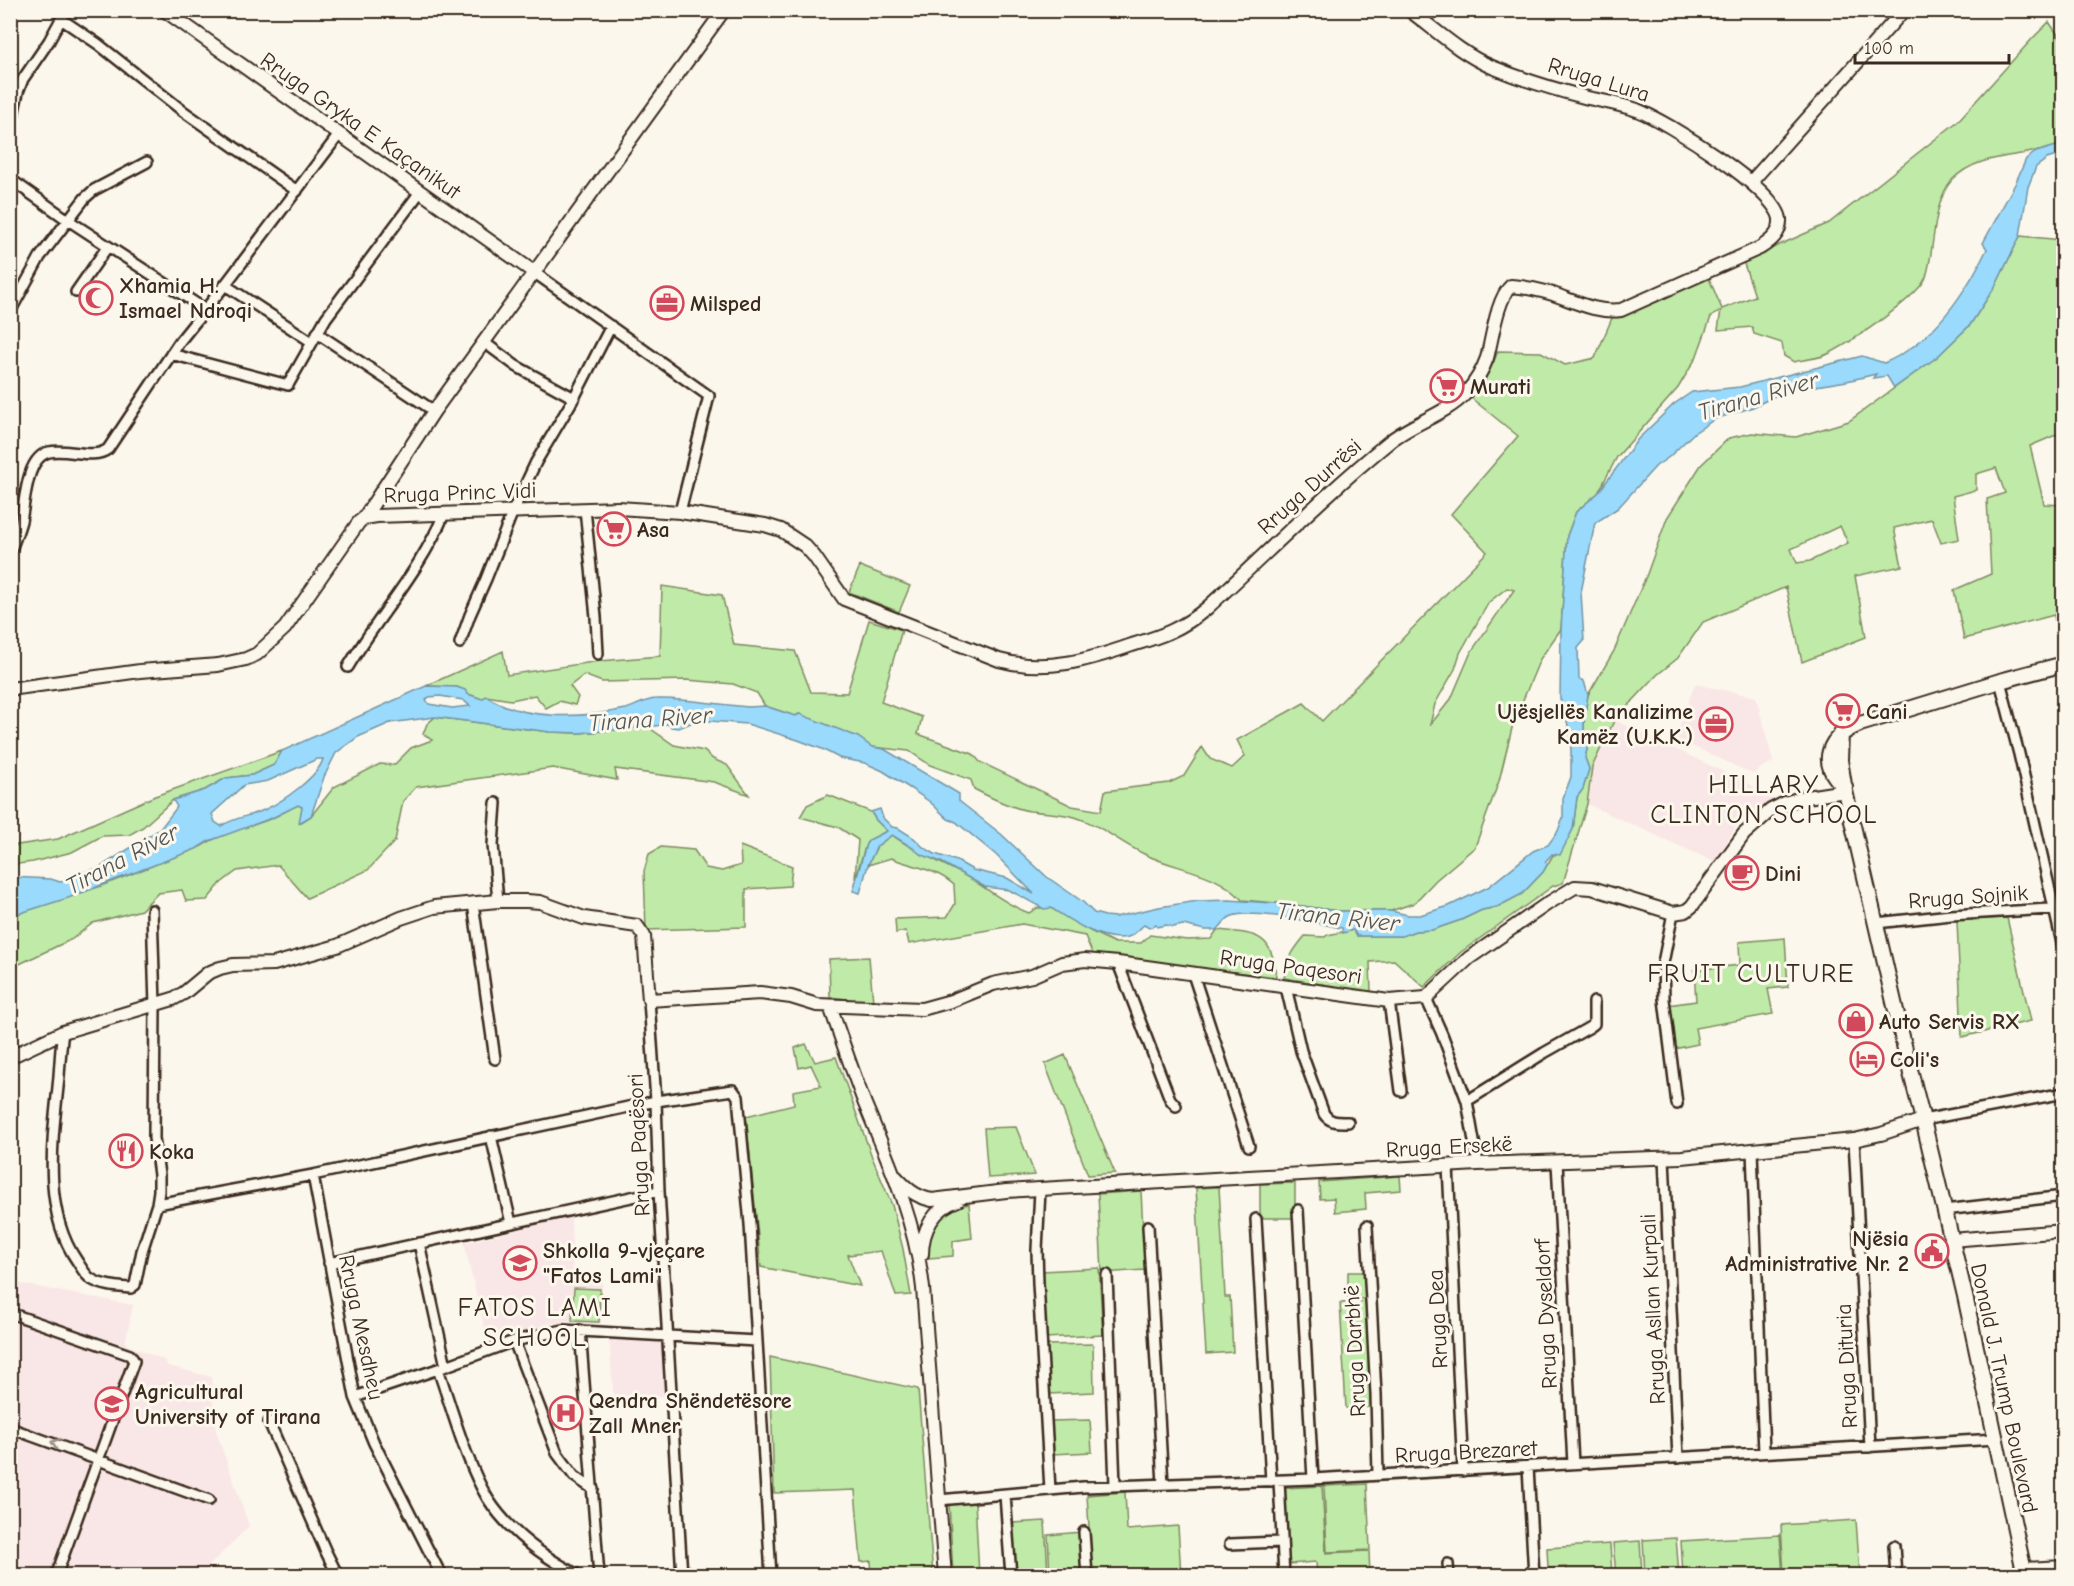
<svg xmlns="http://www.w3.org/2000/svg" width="2074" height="1586" viewBox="0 0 2074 1586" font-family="'Comic Neue',sans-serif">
  <rect width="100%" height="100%" fill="#fbf7ec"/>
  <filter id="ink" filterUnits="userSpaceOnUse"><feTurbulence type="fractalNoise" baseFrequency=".0167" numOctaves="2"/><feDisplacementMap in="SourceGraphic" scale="12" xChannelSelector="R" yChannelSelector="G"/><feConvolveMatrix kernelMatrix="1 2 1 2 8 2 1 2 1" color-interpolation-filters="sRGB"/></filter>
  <g filter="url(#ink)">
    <path fill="#f9e6e6" d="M1695,684L1756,697L1773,762L1762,767L1753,774L1675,738Z
      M1614,720L1749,784L1773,800L1738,822L1715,862L1587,804L1592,767Z
      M571,1217L573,1285L602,1283L601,1324L565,1322L549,1324L496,1342L485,1330L464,1243Z
      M10,1282L133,1305L125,1344L164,1360L168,1366L211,1377L216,1431L249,1526L200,1575H11Z
      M609,1338L656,1340L662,1344L664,1396L614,1401Z"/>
    <path fill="#c0eaa7" stroke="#7e8a62" stroke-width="1.5" fill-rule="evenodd" d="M2049,22L2063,42V144C2027,159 1981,150 1952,180C1932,202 1935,250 1926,277C1920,296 1850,343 1830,353C1820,359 1805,359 1794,362L1784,356L1782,343L1754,334L1752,327L1718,330L1721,310L1711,317L1696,358L1678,388L1617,457L1598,493L1576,512L1567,536L1561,629L1540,659L1513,724L1499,781L1475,847L1436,880L1414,903L1391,911H1338L1288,904L1242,900C1217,871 1176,870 1144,854C1120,843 1101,825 1075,817C1060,813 1045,813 1030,811C1011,808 991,798 974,789L971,780L930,765L909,751L872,747L799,714L795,716L765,706L757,693L733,684L687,680L602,682L584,675L570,686L578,697L575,705L559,701L546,708L535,695L511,700L486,696L482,699L468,694L457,687L426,686L503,651L507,675L600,661L660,656L662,586L722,595L734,645L795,651L811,692L847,693L869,620L902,630L881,702L922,717L918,734L973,754L980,762L1072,806L1101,811L1105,791L1169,783L1184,776L1202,747L1210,759L1232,768L1245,756L1237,740L1304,703L1322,721L1487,552L1451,514L1518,436L1471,398C1483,383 1492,369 1498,351L1541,352L1565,365L1595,358L1612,318L1708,276L1722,309L1755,296L1743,261L1829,223L1957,122L2032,39ZM1507,588L1514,590L1471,652L1451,699L1430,725L1435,704L1455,669L1460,653L1489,602Z
      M2020,236L2063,240V432L2030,446L2044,504L2063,505V650L2060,652L2054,615L1964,639L1954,590L1991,574L1987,499L2005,493L1996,468L1976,474V490L1953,496L1959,539L1941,543L1932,519L1894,528L1902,566L1855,576L1866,637L1802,662L1786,587L1703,622L1678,658L1657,675L1614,721L1592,767L1587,804L1563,883L1553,886L1461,952L1424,987L1394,960L1370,962L1371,992L1284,978C1287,960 1293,950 1305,936L1325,937L1327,935L1353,930L1357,936H1402L1415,931L1432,930L1461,920L1482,910L1497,907L1522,894L1543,872L1553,855L1560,854L1573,829L1577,797L1583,789L1589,769L1585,758L1588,745L1584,737V718L1588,695L1614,651L1647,574L1667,518L1701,465L1729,438L1752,433L1796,437L1849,421L1937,357L1970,325L1996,285ZM1840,526L1848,543L1810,561L1797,563L1791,549Z
      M860,566L910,586L899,612L849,592Z
      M435,717L550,732L579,733L648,727L674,745L704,751L713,759L727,765L749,795L714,782L615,769L617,780L553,768L416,787L403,801L395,841L368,870L307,898L278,865L237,871L221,883L207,900L186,901L182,890L158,893L141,910L93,923L72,939L11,968V916L101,886L202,846C223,832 249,828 272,818C281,814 289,809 298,805L302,807L300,823L311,816L334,787L380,764L394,765L411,748L432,740L423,734L427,724Z
      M282,751L274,765L252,775L226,778L205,790L173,800L143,827L129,835L102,836L72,852L33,862L11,865V846L58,839L155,796Z
      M828,795L871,812L876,820L887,831L869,840L866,844L855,879L858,840L838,827L800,817L807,805Z
      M892,835C916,853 943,863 969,878C990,890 1006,905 1029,913L1037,908H1051L1092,932L1115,943H1141L1150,935L1187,940L1211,939L1217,930C1255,934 1273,932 1276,977L1093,955L1085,936L1022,924L909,944L906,931L896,933L895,919L947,917L955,904L954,885C935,868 913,867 891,858L868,865L877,846Z
      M740,846L792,866L790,886L746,889V927L646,930L644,871L649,854L661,847L694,850L706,868L722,871L741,865Z
      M2007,918L2031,1021L1962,1037L1957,920Z
      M1785,938L1788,987L1768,989L1773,1014L1695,1028L1698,1044L1674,1049L1668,1005L1696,1001L1694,970L1740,965L1739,942Z
      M869,957L873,1002L830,997L829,959Z
      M806,1044L815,1062L836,1057L872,1157L892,1205L903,1249L911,1295L896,1296L881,1251L848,1255L860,1286L761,1267L746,1116L794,1104L793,1091L821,1086L811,1065L799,1068L795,1048Z
      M1065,1055L1115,1173L1088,1175L1045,1064Z
      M1016,1127L1035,1175L988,1178L984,1128Z
      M1400,1176L1401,1190L1365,1193L1366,1209L1335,1212L1334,1198L1320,1199L1319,1182Z
      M1295,1183V1218H1260V1184Z
      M1219,1187L1225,1297H1230L1233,1352L1206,1354L1196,1188Z
      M1141,1191L1145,1270L1102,1273L1098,1194Z
      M969,1204L972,1238L953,1241V1256L929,1258C927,1228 939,1209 969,1204Z
      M1099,1268L1103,1335L1045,1338L1042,1271Z
      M1348,1272H1367V1299H1348Z
      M574,1288L600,1289L599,1322L572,1321Z
      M1368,1302L1373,1407L1346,1408L1340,1303Z
      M1093,1344L1094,1392L1048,1394L1046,1345Z
      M770,1357L918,1389L933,1575H872L871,1561L861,1562L855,1490L774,1493Z
      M1090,1420L1092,1452L1052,1454L1051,1421Z
      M1367,1484L1370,1550L1327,1552L1324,1486Z
      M1322,1486L1326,1553L1369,1551L1370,1575H1317L1316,1562L1289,1564L1285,1488Z
      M1125,1492L1127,1530L1178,1526L1181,1575H1092L1087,1495Z
      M975,1501L979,1575H953L949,1502Z
      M1856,1520L1860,1575H1784L1781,1525Z
      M1045,1521L1048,1575H1016L1012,1523Z
      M1081,1532L1084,1575H1050L1048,1535Z
      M1780,1535L1783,1575H1683L1681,1541Z
      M1676,1538L1679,1575H1645L1643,1540Z
      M1640,1541L1642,1575H1616L1613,1543Z
      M1610,1544L1612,1575H1567L1566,1567L1548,1568L1547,1548Z"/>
    <path fill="#9adafc" stroke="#7494a3" stroke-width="1.5" fill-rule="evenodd" d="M2063,144V154L2047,159L2036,167L2028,187L2020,236L1996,285L1970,325L1937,357L1894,388L1887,376L1873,378L1876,374L1847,381L1785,391L1753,407L1715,419L1694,433L1669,457L1656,466L1618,508L1595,523L1581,592L1584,641L1578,648L1579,679L1584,681L1588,695L1584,718V737L1588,745L1585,758L1589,769L1583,789L1577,797L1573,829L1560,855L1552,854L1545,862L1548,863L1543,872L1522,894L1497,907L1482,910L1461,920L1432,930L1415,931L1402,936H1357L1353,930L1343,933L1342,928C1321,924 1247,907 1230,917C1225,920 1221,926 1217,930H1205L1183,925L1173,927L1166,925L1157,927L1156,925L1149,928L1144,925C1139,929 1134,935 1128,937C1103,943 1071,921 1051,908L1044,909L1009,890L985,887L941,862L920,854L913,848L892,835L877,846L868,865L860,893L853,891L866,844L869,840L887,831L876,820L871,812L880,809L883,818L892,827L898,828L914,838L923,847L935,854L957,861L973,870L1007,878L1034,894L996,855L956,822L948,819L930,802L911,789L883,771L865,763L839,758L822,749L798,740L747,724L698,720L679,728L671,727L668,724L648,727L579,733L550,732L435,717L390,723L358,737L336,753L324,777L311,816L299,823L302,807L298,805L272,818L209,841L196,849L68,898L11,916V877L51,879L60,882L69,880L74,875L99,868L160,829L177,807L173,800L205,790L226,778L252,775L274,765L282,751L426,686L457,687L465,690L468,694L482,699L486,696C524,721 582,718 626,709C636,706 646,699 657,699C684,698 721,705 749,707L765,706L795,716L800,714L858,737L872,747L884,749L959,794V801L1001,834L1047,877L1083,902L1094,913L1105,916L1115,917L1159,907L1198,901L1229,900L1288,904L1338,911H1391L1408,915H1420L1449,906L1488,887L1533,851L1548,845L1558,831L1563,817V798L1571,777V751L1570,735L1564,707L1560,699L1561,629L1567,536L1576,512L1598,493L1638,439L1674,404L1692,392L1740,387L1862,356L1884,363C1932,343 1965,294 1987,249L1983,243L2015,184L2026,159L2036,152ZM440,696L463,700L470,706L452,708L429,704L426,700L429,697ZM317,759H323C318,777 283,801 266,809C252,816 235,817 221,826L215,822L212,814L244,785L268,781Z"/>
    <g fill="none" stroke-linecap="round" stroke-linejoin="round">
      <defs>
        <path id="minor" d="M61,19L98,44L183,111L297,191
          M10,130L18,92L23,79L49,41L66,10
          M10,179L68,220L206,310
          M535,273L709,396L680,512
          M225,285L312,342
          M76,292L108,246
          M10,312L40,257L85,198L94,190L147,162
          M317,333L434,411
          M485,343L516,366L574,398
          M171,354L288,385L326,318L420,192
          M585,509L596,617L598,654
          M10,552C14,542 18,532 21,521C25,502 26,457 49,452C68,448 94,460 108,449L180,341L225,285L338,136
          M460,643L470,615L486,579L513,511L536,462L574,398L611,326
          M348,667C379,615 421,570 444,514
          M2000,681L2019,754L2064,952
          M496,803L493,845L498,901
          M473,903L495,1059
          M1673,913L1663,963L1664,999L1677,1104
          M1876,923L1951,915L2064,908
          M1118,963L1170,1099L1176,1106
          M1193,974L1249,1146
          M1286,987L1301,1051L1324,1114C1330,1123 1338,1122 1348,1122
          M1426,998L1442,1034L1467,1101L1478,1164
          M649,1000L656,1101L659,1191L682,1576
          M1389,1001L1401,1091
          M63,1032C60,1051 60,1069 58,1087C52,1143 43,1212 77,1261C81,1267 85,1275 91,1279C102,1286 118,1287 131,1288L135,1285L142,1251L157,1204L159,1191V1175L154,1138L155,1005L152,910
          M1467,1101L1544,1053L1590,1027L1594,1024V1002
          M1923,1120L2064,1093
          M491,1136L511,1223
          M1854,1140L1870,1447
          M1752,1151L1764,1452
          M1664,1158L1678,1458
          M1557,1162L1573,1464
          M1448,1166L1463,1471
          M313,1175L355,1397L374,1443L438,1569L444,1576
          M1040,1190L1037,1250L1038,1283L1050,1490
          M157,1204L313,1175L656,1101L733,1090L738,1097L750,1224L771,1576
          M1298,1210L1313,1479
          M1944,1210L2064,1196
          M1256,1219L1271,1481
          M1148,1226L1163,1484
          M1367,1226L1376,1394L1378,1475
          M419,1243L446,1366
          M329,1263L659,1191
          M1107,1275L1115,1485
          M10,1313L130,1355L134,1361L56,1576
          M580,1330L599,1576
          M514,1341L557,1453L574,1476L593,1489
          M438,1369C452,1409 467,1465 488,1499C510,1533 545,1558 580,1576
          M355,1397L438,1369L514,1341L563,1330L756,1341
          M269,1422L326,1552L338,1576
          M10,1428L209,1500
          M1528,1467L1534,1576
          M1279,1481L1284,1576
          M1005,1495L1011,1576
          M939,1500L1083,1487L1313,1479L1996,1439
          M1084,1532L1087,1576
          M1230,1544L1282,1542
          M1894,1546L1896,1576
          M1448,1564L1449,1576"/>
        <path id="tertiary" d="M164,10L535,273
          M1751,182L1904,10
          M364,518L434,411L724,10
          M10,689L140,671L218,665L246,659L257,654L285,628L359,522L364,518L377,516L618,508L680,512L765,525L781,530L805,546L814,556L844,599L999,660C1045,673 1089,660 1132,645C1162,636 1182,629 1207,608C1267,553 1325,494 1389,442C1412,423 1445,415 1466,393C1475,383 1482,372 1487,358C1492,340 1497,298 1511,286C1526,287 1539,290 1553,294C1576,302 1597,313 1621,310L1760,248C1771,241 1781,233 1780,219C1776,189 1666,121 1637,110C1620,104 1601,101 1584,97C1553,89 1521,79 1492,67C1461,54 1436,30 1409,10
          M832,1006V1012C843,1043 853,1073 865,1104C890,1164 916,1223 923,1288L945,1576
          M10,1057L63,1032L173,999L184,993L208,973L220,968L233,965L274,964L337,946L401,918L434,907L498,901H527L540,902L584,918L637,926L644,936L649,1000L760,993L791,997L817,1005L922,1009L951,1001L993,984L1032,976L1062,963L1085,960L1118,963L1389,1001L1426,998L1469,958L1547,904L1575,887L1592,888L1673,913L1686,911L1692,906L1744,834L1771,810L1785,803L1801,798L1845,791
          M894,1175C906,1188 915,1197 932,1200L1006,1191L1478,1164L1682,1157L1854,1140L1881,1134L1923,1120
          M1951,1240L2064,1231
          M922,1254C922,1230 934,1208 958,1200
          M2023,1569L2064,1567"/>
        <path id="secondary" d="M1841,733L1840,760L1845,791L1907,1058L1923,1120L1965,1296L2025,1576
          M1845,787C1816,763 1829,736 1860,724L2000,681L2064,664"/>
      </defs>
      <use href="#minor" stroke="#3b2a1e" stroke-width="14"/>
      <use href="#tertiary" stroke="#3b2a1e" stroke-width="16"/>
      <use href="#secondary" stroke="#3b2a1e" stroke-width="18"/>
      <use href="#minor" stroke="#fbf7ec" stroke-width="9"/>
      <use href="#tertiary" stroke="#fbf7ec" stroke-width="12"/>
      <use href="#secondary" stroke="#fbf7ec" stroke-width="14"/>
    </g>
    <defs><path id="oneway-chevron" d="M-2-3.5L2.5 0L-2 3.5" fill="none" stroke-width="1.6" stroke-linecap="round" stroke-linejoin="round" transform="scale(1.5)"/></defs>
    <use stroke="#9b9085" href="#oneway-chevron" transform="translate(55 1443) rotate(-161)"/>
  </g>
  <defs>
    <symbol id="mosque-ring" viewBox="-11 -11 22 22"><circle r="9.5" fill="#fbf7ec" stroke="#d1495b" stroke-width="1.5"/><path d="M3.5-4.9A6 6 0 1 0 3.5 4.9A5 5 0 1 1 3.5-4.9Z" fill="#d1495b"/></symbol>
    <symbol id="office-ring" viewBox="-11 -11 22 22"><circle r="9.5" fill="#fbf7ec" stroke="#d1495b" stroke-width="1.5"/><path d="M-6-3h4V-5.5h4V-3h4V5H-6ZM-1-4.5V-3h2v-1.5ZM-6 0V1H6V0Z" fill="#d1495b"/></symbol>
    <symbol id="supermarket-ring" viewBox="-11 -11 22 22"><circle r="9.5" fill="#fbf7ec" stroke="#d1495b" stroke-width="1.5"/><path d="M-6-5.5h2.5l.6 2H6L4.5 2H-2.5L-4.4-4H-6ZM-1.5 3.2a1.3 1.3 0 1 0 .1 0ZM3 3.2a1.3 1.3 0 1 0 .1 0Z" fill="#d1495b"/></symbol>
    <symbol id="cafe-ring" viewBox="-11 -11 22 22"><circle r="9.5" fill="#fbf7ec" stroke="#d1495b" stroke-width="1.5"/><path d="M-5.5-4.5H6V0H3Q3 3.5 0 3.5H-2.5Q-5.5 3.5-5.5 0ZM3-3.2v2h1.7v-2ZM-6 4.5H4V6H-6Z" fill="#d1495b"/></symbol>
    <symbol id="shop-ring" viewBox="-11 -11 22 22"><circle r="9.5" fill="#fbf7ec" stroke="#d1495b" stroke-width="1.5"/><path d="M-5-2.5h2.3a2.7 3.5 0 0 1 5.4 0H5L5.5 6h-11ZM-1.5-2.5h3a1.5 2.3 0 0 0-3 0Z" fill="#d1495b"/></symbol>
    <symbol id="hotel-ring" viewBox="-11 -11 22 22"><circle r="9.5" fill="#fbf7ec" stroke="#d1495b" stroke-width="1.5"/><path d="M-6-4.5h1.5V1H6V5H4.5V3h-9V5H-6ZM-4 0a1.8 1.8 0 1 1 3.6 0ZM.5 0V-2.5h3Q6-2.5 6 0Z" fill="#d1495b"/></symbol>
    <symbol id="restaurant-ring" viewBox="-11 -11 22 22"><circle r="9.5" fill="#fbf7ec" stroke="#d1495b" stroke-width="1.5"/><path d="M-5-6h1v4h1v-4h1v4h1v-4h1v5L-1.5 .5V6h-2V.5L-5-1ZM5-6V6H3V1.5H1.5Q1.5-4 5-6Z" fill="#d1495b"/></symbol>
    <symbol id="civic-ring" viewBox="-11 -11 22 22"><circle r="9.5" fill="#fbf7ec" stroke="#d1495b" stroke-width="1.5"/><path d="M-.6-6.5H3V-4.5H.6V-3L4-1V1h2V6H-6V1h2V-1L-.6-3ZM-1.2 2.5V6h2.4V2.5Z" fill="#d1495b"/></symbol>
    <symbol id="school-ring" viewBox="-11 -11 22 22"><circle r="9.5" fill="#fbf7ec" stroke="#d1495b" stroke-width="1.5"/><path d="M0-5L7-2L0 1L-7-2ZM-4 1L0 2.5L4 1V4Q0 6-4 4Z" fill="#d1495b"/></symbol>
    <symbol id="university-ring" viewBox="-11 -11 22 22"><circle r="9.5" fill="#fbf7ec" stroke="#d1495b" stroke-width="1.5"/><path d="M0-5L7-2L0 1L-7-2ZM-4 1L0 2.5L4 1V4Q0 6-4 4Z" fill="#d1495b"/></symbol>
    <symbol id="hospital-ring" viewBox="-11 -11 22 22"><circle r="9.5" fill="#fbf7ec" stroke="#d1495b" stroke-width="1.5"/><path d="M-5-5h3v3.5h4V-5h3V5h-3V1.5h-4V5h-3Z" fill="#d1495b"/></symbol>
  </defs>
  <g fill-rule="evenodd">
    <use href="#mosque-ring" x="77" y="279" width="38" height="38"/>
    <use href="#office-ring" x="648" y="284" width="38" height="38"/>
    <use href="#supermarket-ring" x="1428" y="367" width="38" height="38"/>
    <use href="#supermarket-ring" x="595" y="510" width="38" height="38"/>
    <use href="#supermarket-ring" x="1824" y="692" width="38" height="38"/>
    <use href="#office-ring" x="1697" y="705" width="38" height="38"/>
    <use href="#cafe-ring" x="1723" y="854" width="38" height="38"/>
    <use href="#shop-ring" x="1837" y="1002" width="38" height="38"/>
    <use href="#hotel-ring" x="1848" y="1040" width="38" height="38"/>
    <use href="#restaurant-ring" x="107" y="1132" width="38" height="38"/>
    <use href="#civic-ring" x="1913" y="1232" width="38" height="38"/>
    <use href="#school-ring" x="501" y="1244" width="38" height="38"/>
    <use href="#university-ring" x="93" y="1385" width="38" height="38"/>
    <use href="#hospital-ring" x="547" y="1394" width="38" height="38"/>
  </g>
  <g text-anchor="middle" stroke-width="6" stroke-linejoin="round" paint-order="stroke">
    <g font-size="22" fill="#3b2a1e" stroke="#fbf7ec">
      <text transform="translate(1599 79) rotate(17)" y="8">Rruga Lura</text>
      <text transform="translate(361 125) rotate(35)" y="8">Rruga Gryka E Kaçanikut</text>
      <text transform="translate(1309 486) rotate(-42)" y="8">Rruga Durrësi</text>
      <text transform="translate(460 492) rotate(-2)" y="8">Rruga Princ Vidi</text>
      <text transform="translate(1968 896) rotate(-4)" y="8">Rruga Sojnik</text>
      <text transform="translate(1291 966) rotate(8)" y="8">Rruga Paqesori</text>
      <text transform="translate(638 1145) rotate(-93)" y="8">Rruga Paqësori</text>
      <text transform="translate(1449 1146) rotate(-3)" y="8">Rruga Ersekë</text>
      <text transform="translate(1652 1309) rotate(-93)" y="8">Rruga Asllan Kurpali</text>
      <text transform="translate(1545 1314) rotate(-93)" y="8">Rruga Dyseldorf</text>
      <text transform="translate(1437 1319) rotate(-93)" y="8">Rruga Dea</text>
      <text transform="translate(362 1327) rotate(78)" y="8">Rruga Mesdheu</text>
      <text transform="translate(1354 1351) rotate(-93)" y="8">Rruga Darbhë</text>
      <text transform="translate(1846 1366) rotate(-93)" y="8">Rruga Dituria</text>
      <text transform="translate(2005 1388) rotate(78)" y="8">Donald J. Trump Boulevard</text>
      <text transform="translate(1466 1451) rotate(-3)" y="8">Rruga Brezaret</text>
    </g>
    <g font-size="22" font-weight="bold" fill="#3b2a1e" stroke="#fbf7ec" text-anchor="start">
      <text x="119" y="293">Xhamia H.<tspan x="119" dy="25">Ismael Ndroqi</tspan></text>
      <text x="690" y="311">Milsped</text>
      <text x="1470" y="394">Murati</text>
      <text x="637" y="537">Asa</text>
      <text x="1693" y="719" text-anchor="end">Ujësjellës Kanalizime<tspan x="1693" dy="25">Kamëz (U.K.K.)</tspan></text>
      <text x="1866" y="719">Cani</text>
      <text x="1765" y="881">Dini</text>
      <text x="1879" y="1029">Auto Servis RX</text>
      <text x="1890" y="1067">Coli's</text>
      <text x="149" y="1159">Koka</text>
      <text x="1909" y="1246" text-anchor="end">Njësia<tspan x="1909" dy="25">Administrative Nr. 2</tspan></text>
      <text x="543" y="1258">Shkolla 9-vjeçare<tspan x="543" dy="25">"Fatos Lami"</tspan></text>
      <text x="135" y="1399">Agricultural<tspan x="135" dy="25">University of Tirana</tspan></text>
      <text x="589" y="1408">Qendra Shëndetësore<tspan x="589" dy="25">Zall Mner</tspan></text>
    </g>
    <g font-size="24" font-style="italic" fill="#535656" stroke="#fbf7ec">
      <text transform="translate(1758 396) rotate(-16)" y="8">Tirana River</text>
      <text transform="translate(650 719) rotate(-4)" y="8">Tirana River</text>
      <text transform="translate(122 859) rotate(-28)" y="8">Tirana River</text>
      <text transform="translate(1338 917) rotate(6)" y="8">Tirana River</text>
    </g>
    <g font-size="26" letter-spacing="1.5" fill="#3b2a1e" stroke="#fbf7ec">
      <text x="1764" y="793">HILLARY<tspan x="1764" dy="30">CLINTON SCHOOL</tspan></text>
      <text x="1751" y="982">FRUIT CULTURE</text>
      <text x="535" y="1316">FATOS LAMI<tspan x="535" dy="30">SCHOOL</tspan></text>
    </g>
  </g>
  <rect width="2074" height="1586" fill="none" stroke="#fbf7ec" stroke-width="36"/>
  <rect x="18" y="18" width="2038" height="1550" fill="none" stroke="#3b2a1e" stroke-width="2" filter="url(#ink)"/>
  <path d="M1855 54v9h154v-9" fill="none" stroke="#3b2a1e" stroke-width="3"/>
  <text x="1864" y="54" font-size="18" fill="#3b2a1e" stroke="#fbf7ec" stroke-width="4.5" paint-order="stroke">100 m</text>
</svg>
